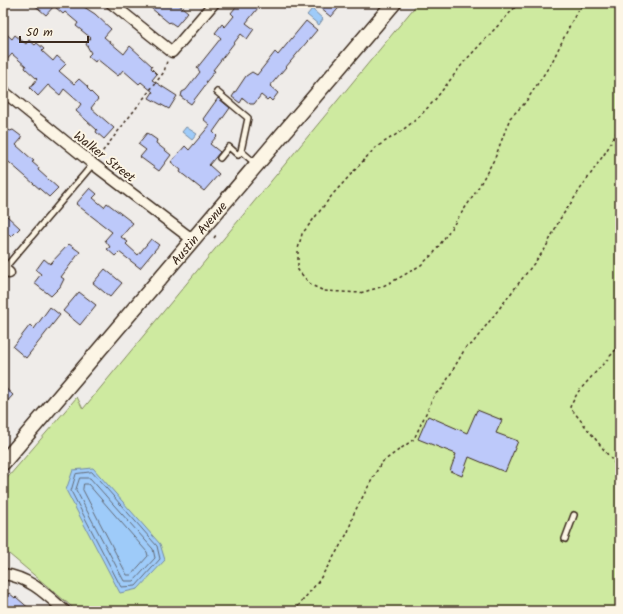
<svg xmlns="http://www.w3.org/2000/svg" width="623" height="614" viewBox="0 0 623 614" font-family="Kalam,sans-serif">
  <rect width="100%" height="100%" fill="#efece9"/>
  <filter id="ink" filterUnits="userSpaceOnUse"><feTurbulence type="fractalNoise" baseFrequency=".025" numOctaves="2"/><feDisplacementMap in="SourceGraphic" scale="8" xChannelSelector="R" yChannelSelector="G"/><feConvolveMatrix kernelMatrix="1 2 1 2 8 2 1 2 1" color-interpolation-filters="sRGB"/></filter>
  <g filter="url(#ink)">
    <path fill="#ceeaa0" stroke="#848a5f" d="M418,3H620V611H77L3,549V483L77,397L83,409Z"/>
    <path fill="#9ecbf9" stroke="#768ba1" d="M312,9L323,19L319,25L307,15Z
      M186,127L197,134L192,140L182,132Z
      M93,468L160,544L165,560L138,589L120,593L66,490L73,470Z"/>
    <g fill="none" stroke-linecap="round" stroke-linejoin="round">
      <path stroke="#636a76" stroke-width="1" d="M92,472L157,546L160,559L136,586L121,587L71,491L76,474Z
        M80,478H90L153,549L155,558L134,581H124L76,490Z
        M84,484H88L147,552L148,556L131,575H127L83,490Z"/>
    </g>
    <path fill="#bdc9fa" stroke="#3b2a1e" d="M32,3H78L95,14L111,29L104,37L124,54L130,46L152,66L151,68L157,74L152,80L177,96L169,109L149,98L153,92L141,82L139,84L123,70L118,76L97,59L95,62L88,56L91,53L86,44L91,38L76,26L78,23L65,12L63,14L54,6L46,15Z
      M145,3H177L188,12L176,26L170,22L169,23Z
      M239,3H262L246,23L254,29L247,39L241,34L213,70L215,71L206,82L207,83L191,104L181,97L182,92L186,90L200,72L197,68L221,38L215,33L222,24L225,27L234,16L231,13Z
      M324,3H343L331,17L320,8Z
      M306,21L317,30L270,86L278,93L272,101L269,98L267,100L261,95L254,104H250L243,98L240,103L232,97L246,76L252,72L257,75L275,52L278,55Z
      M3,31L12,39L15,35L26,44L29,40L35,45L37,43L44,49L42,51L53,61L57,56L66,64L59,71L74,84L79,79L88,87L87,88L98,99L91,108L114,128L104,139L96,132L97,130L76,111L81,104L64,89L60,95L48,85L38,96L30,88L37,79L25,68L26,66L12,54L3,64Z
      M218,98L230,108L213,132L217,136L210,144L220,152L209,165L219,174L204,191L180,172L181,170L171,162L185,146L189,150L210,125L203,119Z
      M3,125L10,131L13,130L21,136L22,138L16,145L34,161L32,162L39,168L38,170L58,188L49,197L3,157Z
      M147,133L157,140L156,143L171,155L159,171L140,157L146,150L138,144Z
      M90,188L97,194L93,198L104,207L107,203L133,223L121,237L128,242L126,244L138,255L151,239L159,245L140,268L119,252L115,256L107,249L110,247L105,240L112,232L76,204Z
      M7,216L20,228L11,237L3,229V220Z
      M69,244L80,252L61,277L64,279L60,287L51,296L34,283L41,274L36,270L44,259L50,264Z
      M105,269L122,283L110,297L93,283Z
      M79,292L96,305L80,325L63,311Z
      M50,307L60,315L26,358L13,347L30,325L34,329Z
      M3,386L13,395L3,406Z
      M477,410L502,420L496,433L518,441L505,472L469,457L462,476L450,471L456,454L418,439L428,416L467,433Z
      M9,593L15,598L16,597L32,611H3V599Z"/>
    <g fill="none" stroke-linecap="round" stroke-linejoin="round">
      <defs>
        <path id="lane" d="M217,92L248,118L241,151L256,164
          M220,158L229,147L238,155L241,151
          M4,269L93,164
          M565,539L574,515"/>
        <path id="street" d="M111,3L172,52L214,3
          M3,91L93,164L193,240
          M3,268L9,273
          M3,574C29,577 46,594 65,611"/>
        <g id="secondary">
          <path id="s1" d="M3,463L394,3"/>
        </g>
      </defs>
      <use href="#lane" stroke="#3b2a1e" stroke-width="8"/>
      <use href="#street" stroke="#3b2a1e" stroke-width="13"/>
      <use href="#secondary" stroke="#3b2a1e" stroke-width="17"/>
      <path stroke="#3b2a1e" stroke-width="1.5" stroke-dasharray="3 3" stroke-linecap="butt" d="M519,3L464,62L434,101L418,118L400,132L375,148L333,194L302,234L298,249V270L311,285L324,291L360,293L381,287L399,278L421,265L434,253L474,195L495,158L510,118L525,103L552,62L573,19L583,3
        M99,156L164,72L167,61
        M214,238L216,235
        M620,345L578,392L570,407L616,465L620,473
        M294,611L318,582L333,558L348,532L354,513L381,463L414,439L435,394L442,389L466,347L472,344L545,249L560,219L607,150L620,126"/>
      <use href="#lane" stroke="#fcf5e5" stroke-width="5"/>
      <use href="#street" stroke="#fcf5e5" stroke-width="10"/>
      <use href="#secondary" stroke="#fcf5e5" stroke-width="14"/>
    </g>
  </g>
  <g text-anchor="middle" stroke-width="4" stroke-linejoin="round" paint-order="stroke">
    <g font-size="13" fill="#3b2a1e" stroke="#fcf5e5">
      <text transform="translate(105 156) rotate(38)" y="5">Walker Street</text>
      <text dy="5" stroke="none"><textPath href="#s1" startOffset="302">Austin Avenue</textPath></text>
    </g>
  </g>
  <rect width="623" height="614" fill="none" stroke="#fcf5e5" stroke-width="16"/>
  <rect x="8" y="8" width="607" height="598" fill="none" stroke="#3b2a1e" stroke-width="1.5" filter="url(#ink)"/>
  <path d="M20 36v6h68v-6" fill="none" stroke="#3b2a1e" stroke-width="2"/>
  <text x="26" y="36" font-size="12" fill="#3b2a1e" stroke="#fcf5e5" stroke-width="3" paint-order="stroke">50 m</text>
</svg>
